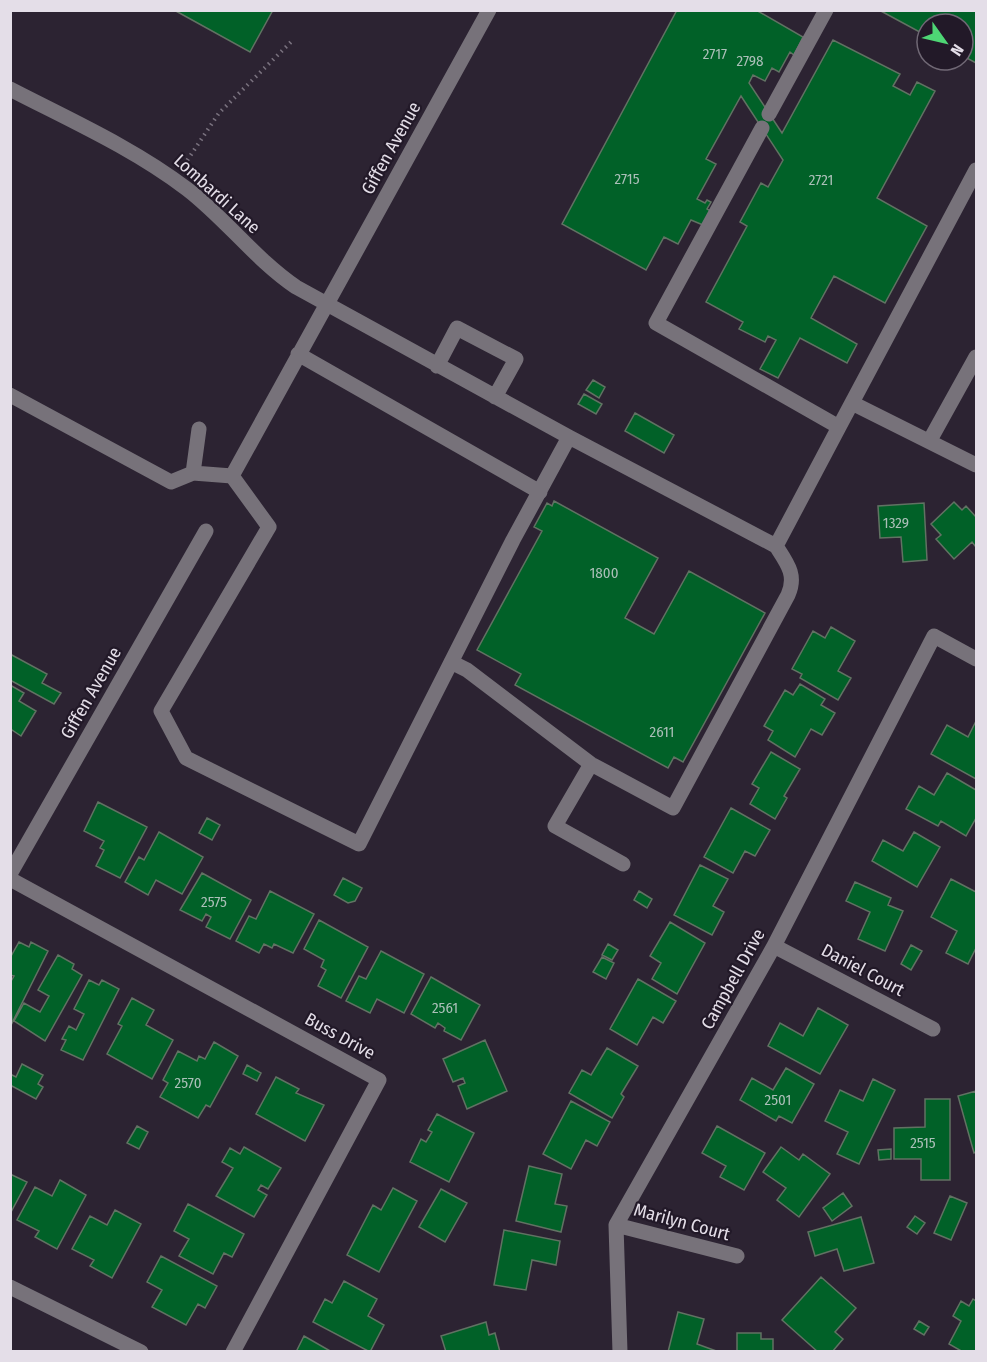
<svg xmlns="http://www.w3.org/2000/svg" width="987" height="1362" viewBox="0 0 987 1362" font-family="'Fira Sans Condensed',sans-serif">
  <rect width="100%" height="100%" fill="#2c2332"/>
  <path fill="#016128" stroke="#617263" stroke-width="1.5" d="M174,10H273L250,52Z
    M677,10H756L803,37L794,55L790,52L779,72L772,68L765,81L753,75L749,83L782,133L833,40L900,74L893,86L910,95L917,82L935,91L877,198L927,226L885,303L834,276L811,318L857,344L847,363L800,338L778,378L760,369L776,340L768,336L765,342L739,329L743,322L706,302L747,226L740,222L761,183L768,187L783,160L741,96L706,159L716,164L697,199L705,203L707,200L711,202L707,209L711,211L703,225L691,220L678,244L664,237L646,270L562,224Z
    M879,10H976V63L963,56V24H927V36Z
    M593,380L605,387L599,398L586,390Z
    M584,394L602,404L596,414L578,404Z
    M635,413L674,435L664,453L625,431Z
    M554,501L658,558L625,618L654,634L689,571L765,613L683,762L674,757L668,768L515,685L521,674L477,650L542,531L534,527L547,503L552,506Z
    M954,502L962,510L966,506L976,517V547L972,542L954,559L936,539L941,535L931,524Z
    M924,503L927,560L903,562L901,537L880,538L878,506Z
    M831,627L855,641L838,671L851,678L838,700L800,678L802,674L792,669L813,631L825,638Z
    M10,654L47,674L42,683L61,693L54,704L10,680Z
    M800,684L825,699L821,705L835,713L822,735L811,729L795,757L768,740L773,731L764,726L785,690L793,695Z
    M10,685L24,693L19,701L36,711L21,736L12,730L10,733Z
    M976,721V779L931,754L947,725L968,737Z
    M771,752L800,769L784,796L787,798L775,819L750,804L759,788L752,784Z
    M947,773L976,790V818L966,836L941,821L938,826L906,809L919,786L934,795Z
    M98,802L147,827L120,878L96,866L104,850L100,848L104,841L84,831Z
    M731,808L770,830L755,856L745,851L733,873L704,857Z
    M207,818L220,825L212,840L199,833Z
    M159,832L203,857L182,894L156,880L148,895L125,882L139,857L144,860Z
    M914,832L940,847L917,887L872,861L883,840L903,851Z
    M700,865L728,879L713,906L724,912L712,935L674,915Z
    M202,873L251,900L230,939L206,927L211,917L206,914L202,921L180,910Z
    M343,878L362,888L355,901L348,903L334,895Z
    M951,879L976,892V948L968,964L946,953L957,931L931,917Z
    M855,882L891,898L888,905L903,911L885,951L858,939L870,912L846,901Z
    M270,891L314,914L293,953L274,944L272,948L264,944L259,953L236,941L249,916L256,919Z
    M639,891L652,899L647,908L634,900Z
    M319,920L368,947L341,998L318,986L326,970L321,967L324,960L304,949Z
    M670,922L705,943L677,994L652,979L661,963L650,956Z
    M19,942L29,947L31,942L48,951L12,1023L10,983L14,976L10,975V958Z
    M608,944L618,950L612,960L602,955Z
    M911,945L922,951L911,970L901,964Z
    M381,951L424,974L404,1013L377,999L370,1013L346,1001L359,976L366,979Z
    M58,955L74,964L72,969L82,975L45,1041L14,1021L24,1003L40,1012L49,996L38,990Z
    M602,957L614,963L606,979L593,972Z
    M431,977L480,1005L461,1040L444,1031L445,1028L438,1023L435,1028L411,1014Z
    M638,979L676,1001L663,1023L653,1017L637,1045L610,1029Z
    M89,980L99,985L102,980L119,989L83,1060L61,1050L66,1040L62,1039L69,1026L76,1030L84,1014L74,1009Z
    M132,998L154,1010L146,1025L173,1040L152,1079L107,1054L122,1026L118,1024Z
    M818,1008L848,1025L820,1074L768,1046L780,1023L803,1036Z
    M485,1040L507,1091L467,1109L458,1086L465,1083L463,1078L453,1082L443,1059Z
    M214,1042L238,1056L210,1107L206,1105L198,1118L160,1097L168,1083L163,1080L178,1051L197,1061L199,1056L205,1059Z
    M607,1048L638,1066L621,1094L624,1097L612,1118L569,1093L582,1070L591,1075Z
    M22,1064L43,1075L38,1084L43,1087L36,1099L12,1086L10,1089V1074L16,1077Z
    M247,1065L261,1073L257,1081L243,1074Z
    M786,1068L814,1084L792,1123L779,1116L776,1121L740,1100L752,1078L773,1090Z
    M276,1077L299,1089L296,1093L324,1105L305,1141L256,1114Z
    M873,1079L895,1090L859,1164L837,1154L848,1132L825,1121L840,1090L863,1101Z
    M976,1091V1152L974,1153L958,1096Z
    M925,1099H950V1180H921V1159H894V1128L925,1127Z
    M571,1101L610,1122L597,1146L586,1140L571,1169L543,1154Z
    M437,1114L474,1133L449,1182L410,1162L421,1139L426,1142L432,1132L428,1130Z
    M137,1126L148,1132L139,1149L127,1143Z
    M717,1126L765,1153L744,1190L720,1177L726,1166L702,1153Z
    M244,1147L281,1168L268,1189L261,1185L258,1190L267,1195L254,1217L216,1196L233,1168L222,1162L230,1148L240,1154Z
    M781,1147L799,1160L803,1154L830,1174L799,1217L777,1200L786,1188L763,1172Z
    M891,1149V1159L879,1160L878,1150Z
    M529,1166L562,1174L555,1204L567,1206L561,1232L516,1221Z
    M10,1174L27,1182L10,1214Z
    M60,1180L86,1195L57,1249L35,1237L39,1231L17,1220L35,1187L52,1196Z
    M393,1188L417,1201L379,1272L347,1255L373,1205L381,1210Z
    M441,1189L467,1203L445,1242L419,1227Z
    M843,1193L852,1206L832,1221L823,1208Z
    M950,1196L967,1203L951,1240L934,1233Z
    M188,1204L244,1234L232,1257L224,1253L213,1274L179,1256L189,1239L174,1231Z
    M115,1210L141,1224L112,1278L90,1266L94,1260L72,1249L90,1216L107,1225Z
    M915,1216L925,1223L917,1234L907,1227Z
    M861,1217L874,1263L844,1271L837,1249L815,1256L808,1232Z
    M504,1230L560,1241L556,1265L532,1260L526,1290L494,1285Z
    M161,1256L217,1286L205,1308L198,1304L186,1325L152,1307L162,1290L147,1282Z
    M821,1277L856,1308L835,1332L843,1339L832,1352H818L782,1320Z
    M344,1281L377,1299L368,1316L384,1325L370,1352L313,1322L325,1299L332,1303Z
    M973,1299L976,1301V1352H963L949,1344L961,1321L953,1316L961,1301L969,1306Z
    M678,1312L704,1319L697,1344L719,1352H668Z
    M919,1321L929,1327L924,1335L914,1329Z
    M486,1322L489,1335L495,1333L500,1352H446L441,1336Z
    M737,1333H761V1339H773V1352H737Z
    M304,1336L332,1352H296Z"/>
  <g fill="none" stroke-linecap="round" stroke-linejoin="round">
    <path stroke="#7a727f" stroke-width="4" stroke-dasharray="1.5 4.5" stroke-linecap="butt" d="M184,165L219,113L293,40"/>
    <path stroke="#77727a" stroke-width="15" d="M489,10L232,476L269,527L161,711L186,758L359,844L513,540L569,437
      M10,89C70,120 133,148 187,189C226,219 255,259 296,287L569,437L776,546C787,563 797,575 788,595L673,808L591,764L467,670L451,662
      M769,114L826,10
      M762,128L656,323L839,427L976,170
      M298,354L540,492
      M437,366L457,328L516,359L495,397
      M10,395L171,482L193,473L232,476
      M852,403L976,465
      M930,440L976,357
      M193,473L199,429
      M776,546L839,427
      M591,764L555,826L623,864
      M10,874L206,531
      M10,879L379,1080L233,1352
      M774,946L933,1029
      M616,1225L737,1256
      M10,1287L141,1352
      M620,1352L616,1225L774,946L934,636L976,659"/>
  </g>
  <g text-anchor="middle" stroke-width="4.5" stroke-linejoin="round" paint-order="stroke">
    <g font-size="15" fill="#abbfb8">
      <text x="715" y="59">2717</text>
      <text x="750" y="66">2798</text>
      <text x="627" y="184">2715</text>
      <text x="821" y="185">2721</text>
      <text x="896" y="528">1329</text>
      <text x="604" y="578">1800</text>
      <text x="662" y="737">2611</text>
      <text x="214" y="907">2575</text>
      <text x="445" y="1013">2561</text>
      <text x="188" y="1088">2570</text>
      <text x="778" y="1105">2501</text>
      <text x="923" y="1148">2515</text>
    </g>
    <g font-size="18" fill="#e4dee8" stroke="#221928">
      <text transform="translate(391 148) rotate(-61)" y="6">Giffen Avenue</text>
      <text transform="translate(217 194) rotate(42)" y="6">Lombardi Lane</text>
      <text transform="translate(91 693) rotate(-60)" y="6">Giffen Avenue</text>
      <text transform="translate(863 970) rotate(28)" y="6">Daniel Court</text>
      <text transform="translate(733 979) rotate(-61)" y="6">Campbell Drive</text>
      <text transform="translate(340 1036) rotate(29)" y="6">Buss Drive</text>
      <text transform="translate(682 1222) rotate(15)" y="6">Marilyn Court</text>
    </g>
  </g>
  <rect width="987" height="1362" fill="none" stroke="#e4dee8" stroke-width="24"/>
  <g transform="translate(945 42) rotate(124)"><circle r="28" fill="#221928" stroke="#706875" stroke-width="1.5"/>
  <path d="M0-4.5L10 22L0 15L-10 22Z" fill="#4ed675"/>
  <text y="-9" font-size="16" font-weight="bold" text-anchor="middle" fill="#e4dee8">N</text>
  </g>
</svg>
